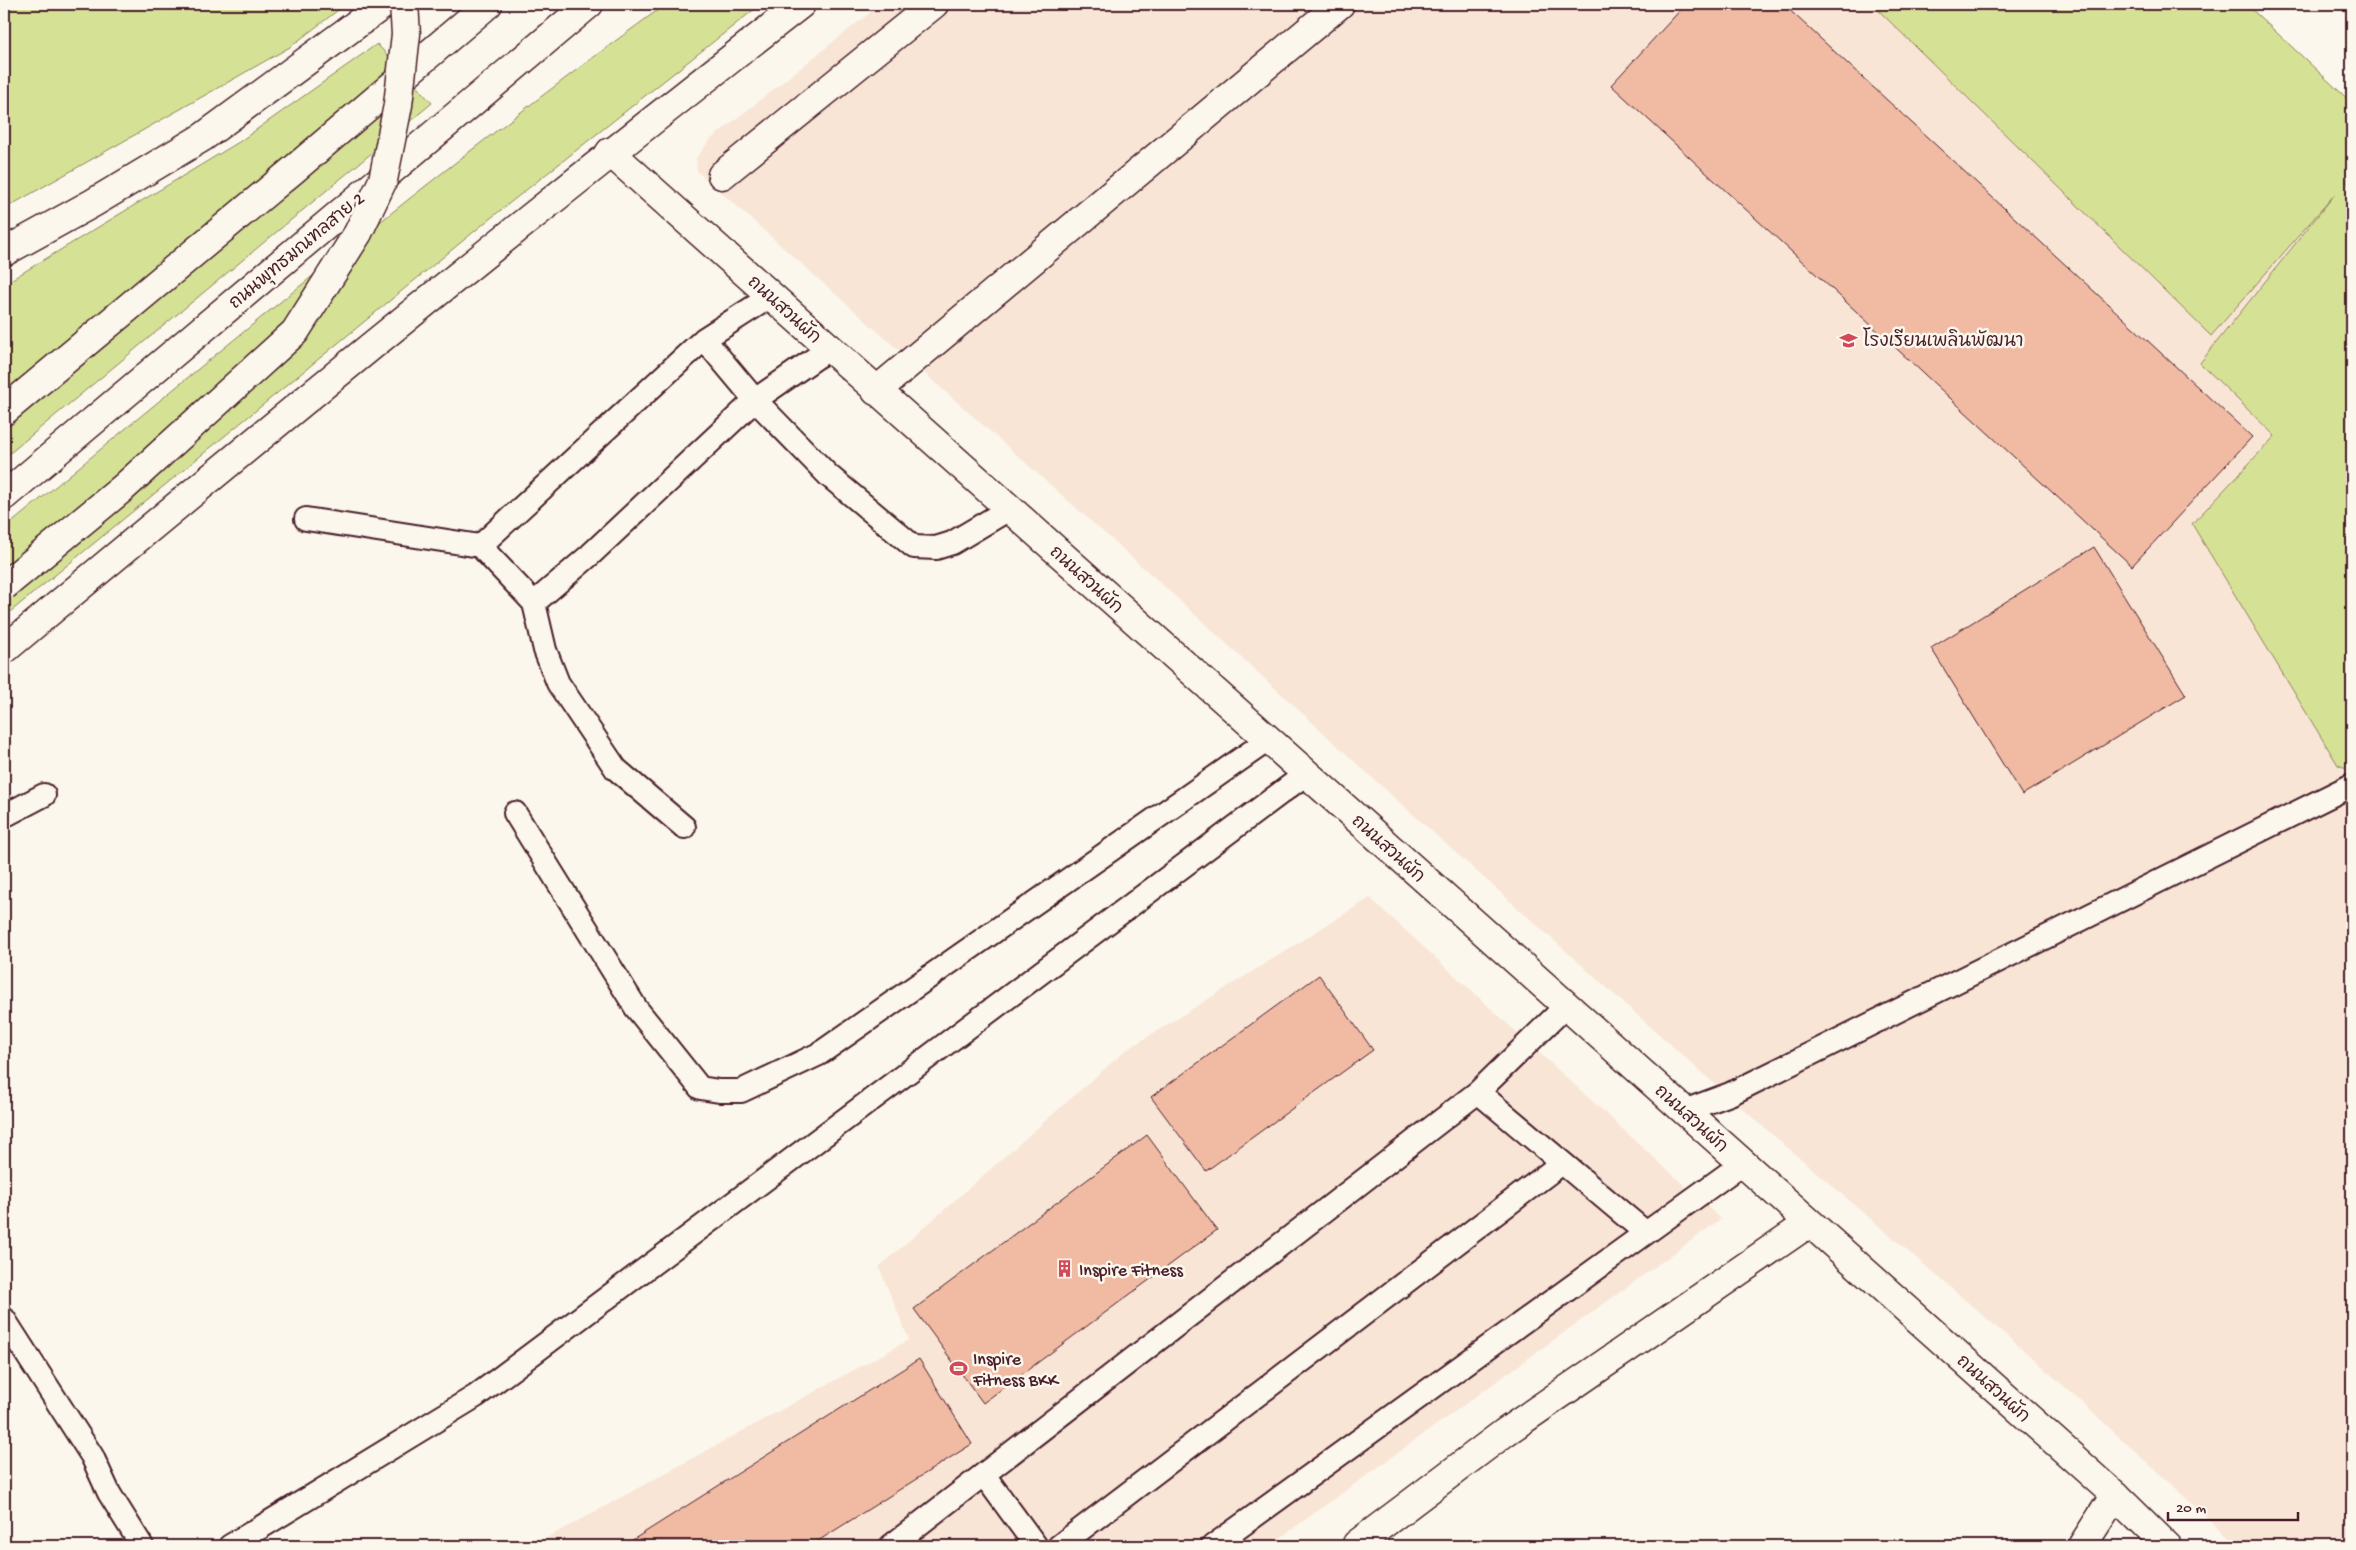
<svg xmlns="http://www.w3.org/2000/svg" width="2356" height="1550" viewBox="0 0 2356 1550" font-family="'Gochi Hand','Playpen Sans Thai',sans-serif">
  <rect width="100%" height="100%" fill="#fbf7ec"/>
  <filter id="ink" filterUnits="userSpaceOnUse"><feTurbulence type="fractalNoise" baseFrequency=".02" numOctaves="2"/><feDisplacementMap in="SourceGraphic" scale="10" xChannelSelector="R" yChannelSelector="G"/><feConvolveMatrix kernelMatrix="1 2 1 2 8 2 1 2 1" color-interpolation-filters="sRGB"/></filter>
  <g filter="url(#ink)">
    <path fill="#f8e5d6" d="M881,4H2246L2352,103V1546H2238L2041,1365L1746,1112L1389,793L1154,577L697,171L696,158L711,139Z
      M1370,898L1721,1219L1269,1546H532L909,1340L879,1267L1125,1051Z"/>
    <path fill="#d5e295" stroke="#908060" d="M4,4H346L290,47L4,209Z
      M666,4H761L487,221L4,617V529C221,350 438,169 666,4Z
      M1872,4H2246L2352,103V174L2346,181L2352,186V770L2338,765L2192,524L2275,436L2200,363L2335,194L2211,336Z
      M377,44L432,103L4,458V284L239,142Z"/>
    <path fill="#f0baa3" stroke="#4a1f2b" d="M1686,4H1783L2252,437L2132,566L1611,85Z
      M2094,547L2186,695L2022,795L1931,648Z
      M1319,975L1373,1050L1206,1171L1151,1097Z
      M1147,1135L1217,1230L983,1403L914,1309Z
      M919,1359L972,1444L810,1546H623Z"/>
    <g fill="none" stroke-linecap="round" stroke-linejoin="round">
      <defs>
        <path id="service" d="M704,339L755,400L828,475L914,547L936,548L952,543L1009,509
          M306,519L480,546L534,603L545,650L558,683L616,769L684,827
          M480,546L704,339L771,296
          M534,603L590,555L755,400L830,348
          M515,813L636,1008L700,1088L719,1091H741L819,1054L1268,740
          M4,816L44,795
          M1684,1111L1730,1094L2352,785
          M1646,1233L1743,1163
          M4,1319L92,1456L109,1493L142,1546
          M984,1475L1036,1546
          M230,1546L476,1396L1306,774
          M891,1546L1478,1092L1566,1006
          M1059,1546L1562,1163
          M1213,1546L1646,1233L1478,1092"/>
        <path id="minor" d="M722,175L934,4
          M876,391L1340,4
          M1357,1544L1504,1433L1809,1223
          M2082,1546L2115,1495"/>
        <path id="tertiary" d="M610,152L2115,1495L2167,1546"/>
        <path id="secondary" d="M4,252L93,203L203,137L384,4
          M4,411L292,171L488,4
          M4,496L589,4
          M4,650C266,430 531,214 801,4"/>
      </defs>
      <use href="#service" stroke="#4a1f2b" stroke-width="26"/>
      <use href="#minor" stroke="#4a1f2b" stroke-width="31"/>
      <use href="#tertiary" stroke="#4a1f2b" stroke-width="31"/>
      <use href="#secondary" stroke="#4a1f2b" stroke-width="31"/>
      <use href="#service" stroke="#fbf7ec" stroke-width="22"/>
      <use href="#minor" stroke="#fbf7ec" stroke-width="28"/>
      <use href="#tertiary" stroke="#fbf7ec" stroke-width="28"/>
      <use href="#secondary" stroke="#fbf7ec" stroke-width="28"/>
      <defs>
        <path id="secondary-bridge" d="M4,586L123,488L295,332L358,233L383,180L398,105L406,34L404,4"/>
      </defs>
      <use href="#secondary-bridge" stroke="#4a1f2b" stroke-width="31" stroke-linecap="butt"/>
      <use href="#secondary-bridge" stroke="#fbf7ec" stroke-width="28"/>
    </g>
  </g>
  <defs>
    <symbol id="school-bare" viewBox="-9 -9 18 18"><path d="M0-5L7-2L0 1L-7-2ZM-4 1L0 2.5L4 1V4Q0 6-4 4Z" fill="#d1495b" stroke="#fbf7ec" stroke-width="2.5" paint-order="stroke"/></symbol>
    <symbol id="building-bare" viewBox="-9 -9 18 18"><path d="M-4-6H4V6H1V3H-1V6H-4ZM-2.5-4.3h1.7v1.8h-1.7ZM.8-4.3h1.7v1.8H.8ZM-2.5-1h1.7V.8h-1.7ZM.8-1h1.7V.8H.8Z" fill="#d1495b" stroke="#fbf7ec" stroke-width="2.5" paint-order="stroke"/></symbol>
    <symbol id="stadium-bare" viewBox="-9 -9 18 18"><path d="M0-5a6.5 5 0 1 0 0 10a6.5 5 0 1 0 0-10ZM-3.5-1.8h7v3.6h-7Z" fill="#d1495b" stroke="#fbf7ec" stroke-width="2.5" paint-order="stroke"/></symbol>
  </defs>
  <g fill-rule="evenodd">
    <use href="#school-bare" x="1836" y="328" width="25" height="25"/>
    <use href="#building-bare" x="1052" y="1256" width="25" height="25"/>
    <use href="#stadium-bare" x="946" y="1356" width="25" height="25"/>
  </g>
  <g text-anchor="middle" stroke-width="5" stroke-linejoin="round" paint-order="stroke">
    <g font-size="18" fill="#4a1f2b" stroke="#fbf7ec">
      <text transform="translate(296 250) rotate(-40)" y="6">ถนนพุทธมณฑลสาย 2</text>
      <text transform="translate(785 309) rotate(42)" y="6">ถนนสวนผัก</text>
      <text transform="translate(1087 579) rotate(42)" y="6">ถนนสวนผัก</text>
      <text transform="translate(1389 848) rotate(42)" y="6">ถนนสวนผัก</text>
      <text transform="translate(1692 1118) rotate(42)" y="6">ถนนสวนผัก</text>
      <text transform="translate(1994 1388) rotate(42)" y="6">ถนนสวนผัก</text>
    </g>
    <g font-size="18" fill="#4a1f2b" stroke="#fbf7ec" text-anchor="start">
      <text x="1863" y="346">โรงเรียนเพลินพัฒนา</text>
      <text x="1079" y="1275">Inspire Fitness</text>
      <text x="973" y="1364">Inspire<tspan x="973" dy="21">Fitness BKK</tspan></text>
    </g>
  </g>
  <rect width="2356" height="1550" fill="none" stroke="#fbf7ec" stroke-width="20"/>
  <rect x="10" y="10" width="2336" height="1530" fill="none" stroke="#4a1f2b" stroke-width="2" filter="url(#ink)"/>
  <path d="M2168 1512v8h130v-8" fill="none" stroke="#4a1f2b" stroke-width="2.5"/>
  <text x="2176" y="1512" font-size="15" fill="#4a1f2b" stroke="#fbf7ec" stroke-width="4" paint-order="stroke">20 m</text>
</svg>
